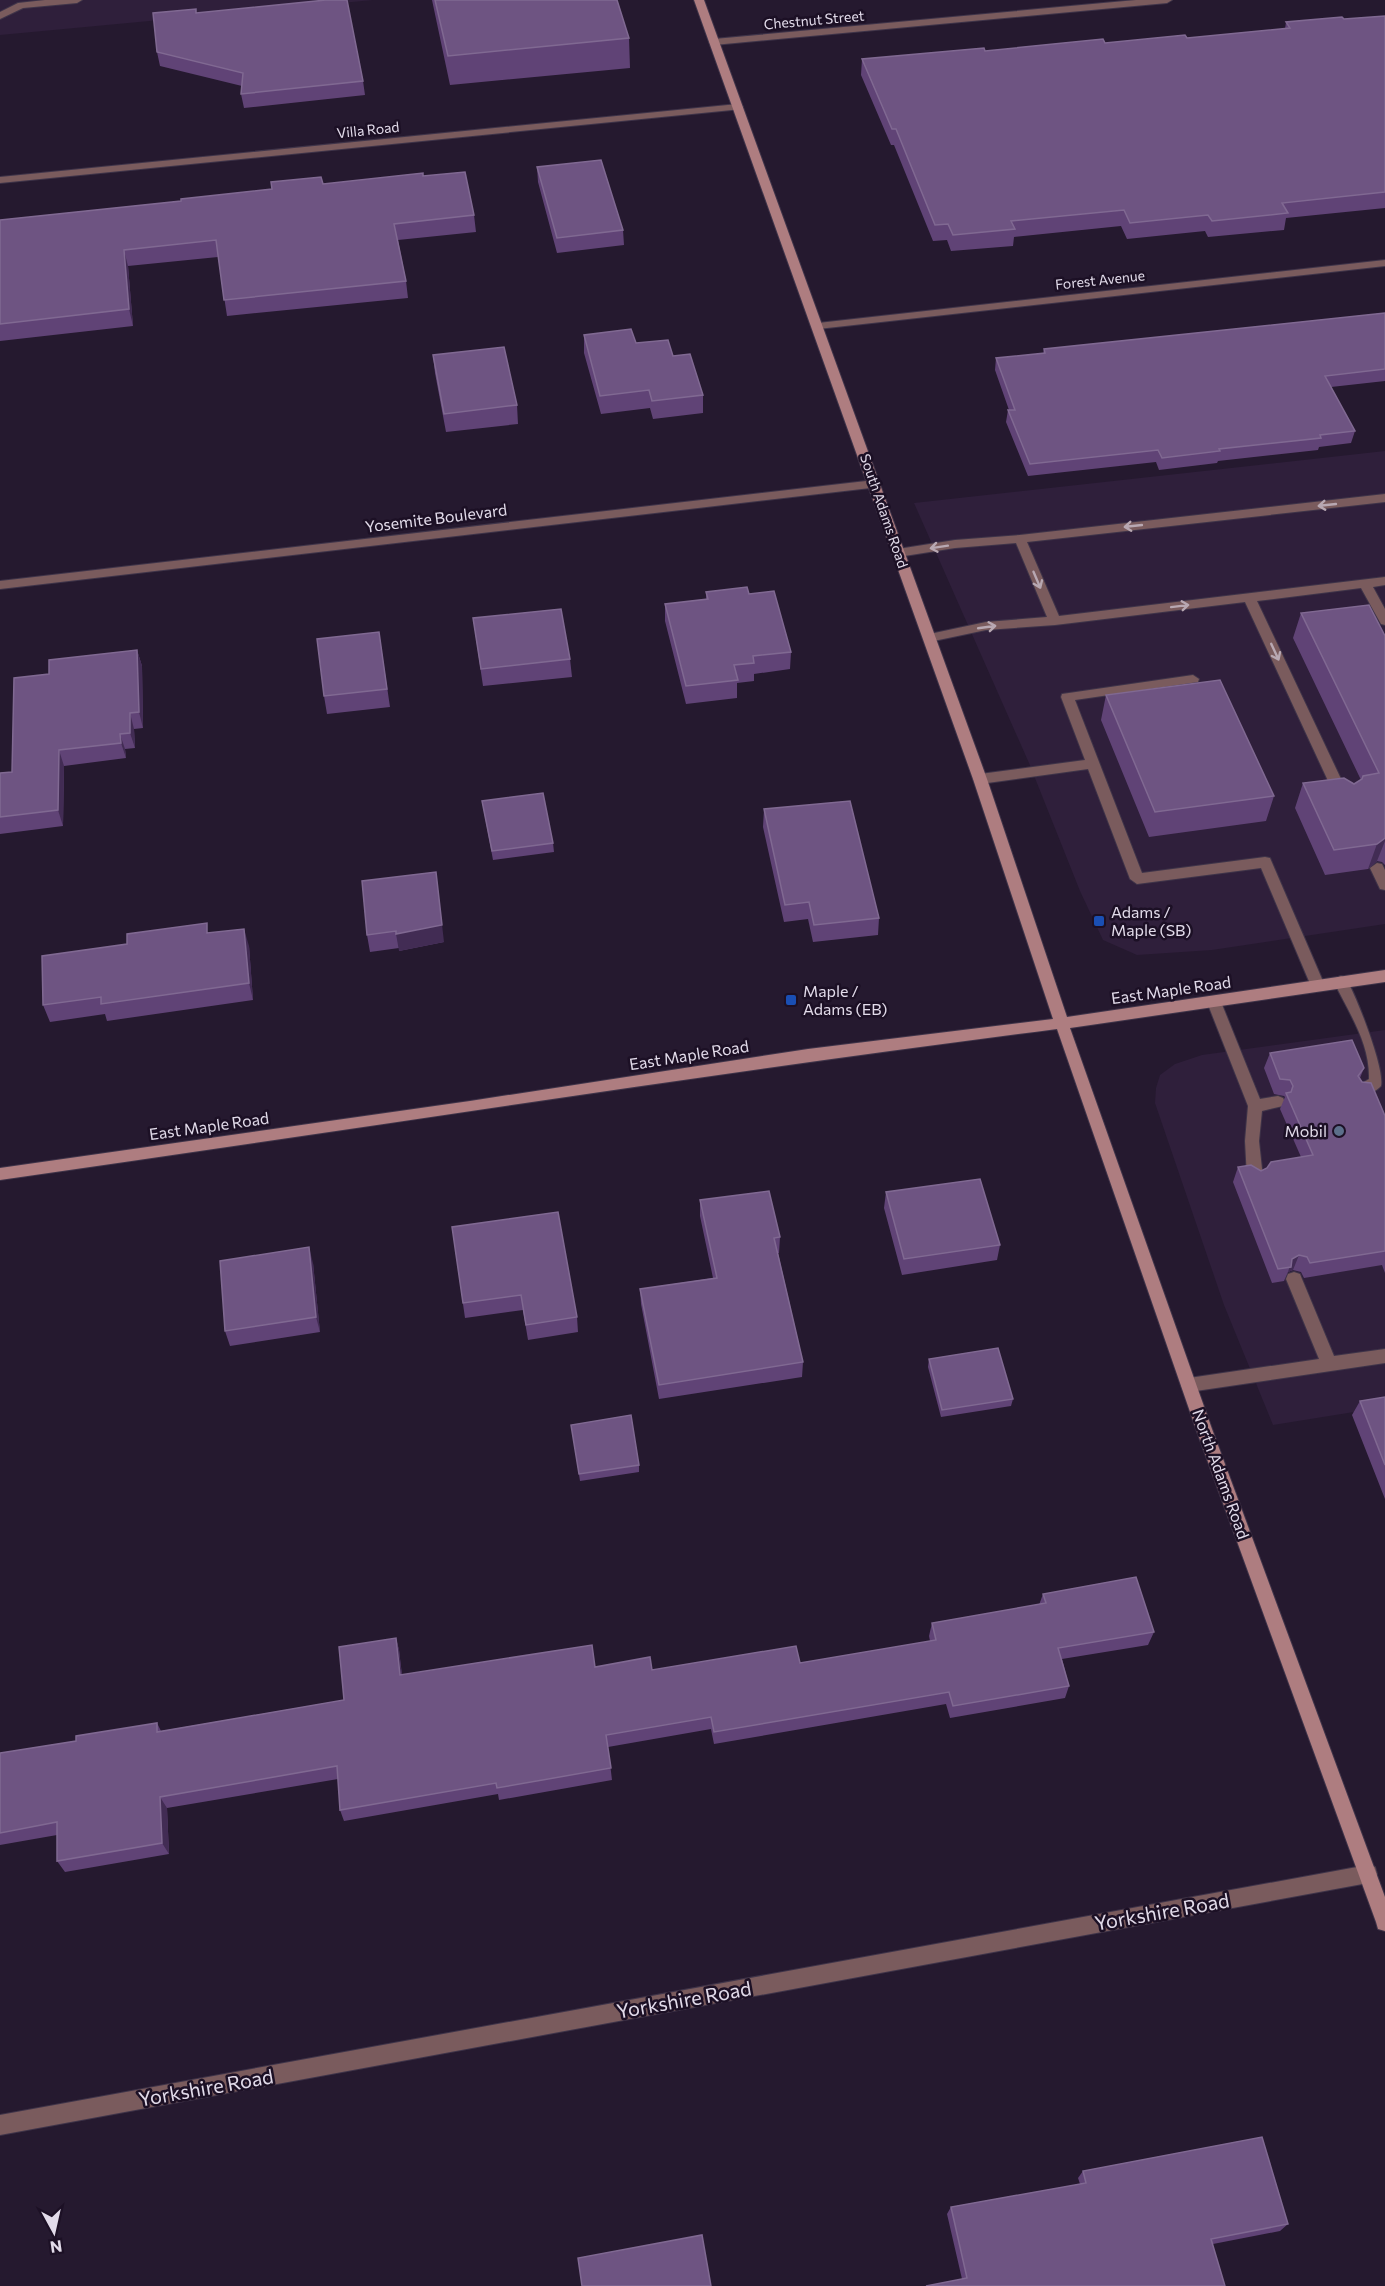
<svg xmlns="http://www.w3.org/2000/svg" width="1385" height="2286" viewBox="0 0 1385 2286" font-family="Commissioner,sans-serif">
  <rect width="100%" height="100%" fill="#25192f"/>
  <path fill="#2f1f3b" d="M0,0H373L0,35Z
    M1385,451V924L1212,950L1137,955L1103,940L1080,891L1029,763L914,503Z
    M1385,1030V1407L1273,1425L1224,1305L1155,1103L1156,1088L1160,1075L1175,1064L1202,1055Z"/>
  <g fill="none" stroke-linecap="round" stroke-linejoin="round">
    <defs>
      <path id="lane" d="M45,0H82L77,3L23,8L0,19V12L18,3Z
        M1385,494V502L1027,542L1059,616L1385,577V585L1373,587L1385,609V625L1381,624L1361,588L1257,601L1350,798L1343,803L1336,798L1245,602L1055,625L986,630L929,642L923,638L925,635L986,622L1047,617L1016,543L955,548L898,557L892,553L898,549L955,540L1020,535Z
        M1193,675L1199,679L1198,682L1075,700L1142,873L1265,857L1270,858L1325,986L1323,990H1313L1311,986L1261,868L1137,884L1130,879L1088,769L980,784L973,779L980,774L1085,760L1061,697L1062,694Z
        M1377,863L1382,864L1385,870V890L1380,889L1370,868Z
        M1341,976L1346,978C1356,996 1385,1068 1381,1086C1377,1091 1367,1095 1361,1097L1356,1095L1354,1091L1356,1087L1369,1079C1370,1043 1349,1013 1334,982L1336,978Z
        M1214,996L1219,998L1221,1002L1260,1099L1278,1096L1283,1098L1285,1102L1283,1106L1262,1111L1259,1141L1263,1178L1260,1182L1255,1184L1250,1182L1247,1178L1245,1141L1248,1106L1207,1002L1209,998Z
        M1294,1272L1300,1274L1302,1279L1334,1356L1385,1349V1363L1189,1392L1183,1390L1181,1385L1183,1380L1189,1378L1319,1359L1286,1279L1288,1274Z"/>
      <path id="street" d="M1136,0H1172L1167,3L714,45L709,42L714,39Z
        M738,104L743,107L742,109L0,183V177Z
        M1385,260V266L818,329L812,326L818,323Z
        M875,480L881,484L879,487L0,589V581Z
        M1368,1865L1375,1867L1377,1874L1375,1881L1368,1883L0,2135V2115Z"/>
      <path id="secondary" d="M694,0H704L987,779L1067,1017L1385,970V982L1070,1028L1212,1429L1385,1897V1931L1378,1929L1376,1922L1196,1429L1057,1029C704,1074 352,1130 0,1180V1168L470,1101L808,1049L1053,1019L973,779Z"/>
    </defs>
    <use href="#lane" stroke="#3f3449" stroke-width="2"/>
    <use href="#street" stroke="#3f3449" stroke-width="2"/>
    <use href="#secondary" stroke="#3f3449" stroke-width="2"/>
    <use href="#lane" fill="#7a5b5d" fill-rule="evenodd"/>
    <use href="#street" fill="#7a5b5d" fill-rule="evenodd"/>
    <use href="#secondary" fill="#ae7d80" fill-rule="evenodd"/>
  </g>
  <path fill="#604376" d="M432,0H617L629,38L630,68L450,85Z
    M196,13L363,81L365,95L244,108L241,94L242,86L160,66L157,52Z
    M1385,16V208L1286,218L1284,230L1208,237L1205,231L1127,239L1121,226L1014,237L1013,246L951,251L947,240L933,241L894,145H891L861,75L862,59L1187,38L1285,29L1286,22L1344,19Z
    M537,167L623,230L624,245L557,253L538,182Z
    M423,176L474,215L476,232L398,240L406,281L408,298L227,316L218,257L128,266L133,326L0,341V220L181,201L323,184Z
    M1385,313V381L1331,387L1355,431L1351,443L1319,447L1318,450L1218,461L1217,463L1159,470L1156,462L1028,476L1006,422L1008,410H1009L995,370L996,358L1043,354L1044,349Z
    M584,335L636,343L673,356L703,395V413L653,419L650,408L601,414L584,353Z
    M433,355L517,405L518,424L446,432L435,373Z
    M706,592L749,594L791,652L790,669L754,674V681L737,683V698L686,704L665,621V604L706,599Z
    M1301,613L1385,636V865L1382,862L1377,861L1368,869L1325,875L1295,808L1303,783L1354,784L1361,780L1293,638Z
    M473,618L570,659L572,677L483,686Z
    M379,632L390,707L327,714L324,696Z
    M137,650L142,666L143,728L134,729L135,748L125,749L126,758L64,766L63,826L0,834V773L12,772Z
    M1106,695L1274,796L1266,821L1149,837L1101,720Z
    M482,801L553,843L554,852L493,860Z
    M764,809L879,918L878,935L813,942L808,919L784,922L763,827Z
    M362,881L444,942L399,951V948L370,952L367,935Z
    M209,933L249,946L253,1000L107,1021L105,1014L50,1022L43,1005Z
    M1270,1053L1364,1068L1360,1078L1385,1116V1273L1382,1265L1304,1278L1301,1272L1293,1270L1288,1272L1284,1281L1272,1283L1233,1182L1238,1167L1261,1171L1301,1157L1280,1109L1285,1097L1284,1096L1274,1094L1264,1068Z
    M886,1192L1000,1245L997,1260L902,1275L884,1208Z
    M700,1200L780,1237L779,1253H778L803,1362L802,1377L659,1399L641,1304L640,1289L713,1278L700,1216Z
    M452,1227L577,1317L578,1332L528,1340L523,1310L465,1318Z
    M313,1263L320,1332L230,1346L225,1331Z
    M929,1359L1013,1399L1011,1406L941,1417L928,1367Z
    M1385,1397V1499L1352,1415L1360,1401Z
    M571,1425L639,1465V1472L580,1481Z
    M1043,1594L1154,1632L1148,1645L1062,1659L1069,1686L1065,1698L950,1718L946,1704L714,1744L711,1729L608,1747L612,1780L499,1800L498,1794L344,1821L340,1810L338,1779L167,1808L169,1854L65,1872L57,1861V1835L0,1845V1753L76,1741L157,1723L161,1731L344,1700L396,1638L399,1650L402,1675L595,1667L652,1670L800,1663L930,1641L929,1636L932,1623L1039,1605Z
    M1083,2171L1288,2224L1280,2231L1213,2244L962,2279L947,2214L951,2207L1080,2184L1078,2178Z"/>
  <path fill="#422c54" d="M124,250L128,266L133,326L129,309Z
    M137,650L142,666L143,728L139,712Z
    M130,713L134,729L135,748L130,733Z
    M120,734L125,749L126,758L121,743Z
    M59,750L64,766L63,826L58,810Z
    M1385,838V841L1377,861L1368,869L1377,844Z
    M436,872L444,942L399,951L396,934Z
    M244,929L249,946L253,1000L249,983Z
    M309,1247L313,1263L320,1332L316,1317Z
    M1299,1255L1293,1270L1288,1272L1292,1259Z
    M396,1638L399,1650L403,1688L400,1675Z
    M160,1797L167,1808L169,1854L162,1843Z"/>
  <path fill="#6e5482" stroke="#806992" stroke-width="1.5" d="M326,0H347L363,81L241,94L243,73L157,52L153,13L196,9V13Z
    M435,0H617L629,38L448,56Z
    M1385,16V192L1282,203L1288,213L1212,221L1208,215L1130,223L1124,210L1011,221L1015,229L953,235L948,224L935,225L896,129H892L862,59L984,48L985,51L1103,39L1105,43L1185,35L1187,38L1290,28L1286,22L1342,17L1344,19Z
    M601,160L623,230L557,238L537,167Z
    M465,172L474,215L394,224L406,281L224,300L216,240L124,250L129,309L0,324V220L181,201V199L272,189L271,182L321,177L323,184L423,173V176Z
    M1385,313V369L1325,376L1355,431L1320,435L1321,438L1219,449L1220,451L1162,458L1158,450L1030,464L1008,410H1015L996,358L1045,353L1044,349Z
    M631,329L636,343L668,340L673,356L690,354L703,395L652,401L649,390L600,396L584,335Z
    M504,347L517,405L444,414L433,355Z
    M747,587L749,594L774,591L791,652L753,656L754,663L734,665L738,680L686,686L665,604L708,599L706,592Z
    M1369,605L1385,636V838L1377,844L1334,850L1303,783L1344,778L1354,784L1362,779L1363,776L1379,773L1301,613Z
    M561,609L570,659L481,669L473,618Z
    M379,632L387,689L324,696L317,639Z
    M137,650L139,712L130,713V733L120,734L121,743L59,750L58,810L0,817V773L12,772L14,678L49,674V660Z
    M1220,680L1274,796L1155,812L1106,695Z
    M543,793L553,843L492,851L482,801Z
    M850,801L879,918L814,925L809,902L785,905L764,809Z
    M436,872L442,925L396,934V931L367,935L362,881Z
    M207,923V933L244,929L249,983L101,1004V997L43,1005L42,956L127,944V934Z
    M1352,1040L1364,1068L1358,1076L1362,1082L1371,1083L1385,1116V1251L1310,1263L1307,1257L1299,1255L1292,1259L1291,1267L1278,1269L1238,1167L1251,1165L1261,1171L1267,1168L1271,1162L1313,1155L1286,1093L1291,1092L1293,1086L1290,1080L1280,1079L1270,1053Z
    M980,1179L1000,1245L904,1259L886,1192Z
    M769,1191L780,1237L774,1238L803,1362L659,1385L640,1289L717,1278L700,1200Z
    M558,1212L577,1317L526,1325L521,1295L463,1303L452,1227Z
    M309,1247L316,1317L225,1331L220,1261Z
    M998,1348L1013,1399L942,1410L929,1359Z
    M1385,1397V1465L1360,1401Z
    M631,1415L639,1465L579,1474L571,1425Z
    M1136,1577L1154,1632L1058,1648L1069,1686L953,1706L949,1692L714,1732L711,1717L606,1735L611,1768L497,1788L496,1783L340,1810L337,1766L160,1797L162,1843L57,1861V1822L0,1833V1753L76,1741V1736L157,1723V1732L344,1700L339,1647L396,1638L400,1675L592,1645L595,1667L650,1657L652,1670L796,1646L800,1663L936,1640L932,1623L1046,1603L1043,1594Z
    M1262,2137L1288,2224L1211,2239L1225,2286H926L967,2278L951,2207L1086,2183L1083,2171Z
    M702,2235L711,2286H582L578,2258Z"/>
  <defs><path id="oneway-shaft" d="M-6 0H5M1.5-3L5.5 0L1.5 3" fill="none" stroke-width="1.6" stroke-linecap="round" stroke-linejoin="round" transform="scale(1.5)"/></defs>
  <g stroke="#b8a8b2">
    <use href="#oneway-shaft" transform="translate(1327 505) rotate(174)"/>
    <use href="#oneway-shaft" transform="translate(1133 526) rotate(174)"/>
    <use href="#oneway-shaft" transform="translate(939 547) rotate(171)"/>
    <use href="#oneway-shaft" transform="translate(1037 580) rotate(67)"/>
    <use href="#oneway-shaft" transform="translate(1180 606) rotate(-7)"/>
    <use href="#oneway-shaft" transform="translate(987 627) rotate(-8)"/>
    <use href="#oneway-shaft" transform="translate(1275 652) rotate(65)"/>
  </g>
  <g fill="#1a4fb4" stroke="#1c1025" stroke-width="2">
    <rect x="1093" y="915" width="12" height="12" rx="3"/>
    <rect x="785" y="994" width="12" height="12" rx="3"/>
  </g>
  <circle fill="#5c6f8a" stroke="#1c1025" stroke-width="2" cx="1339" cy="1131" r="6"/>
  <g text-anchor="middle" stroke-width="5" stroke-linejoin="round" paint-order="stroke">
    <g font-size="14" fill="#e2dbea" stroke="#1c1025">
      <text transform="translate(814 20) rotate(-5)" y="5">Chestnut Street</text>
      <text transform="translate(368 130) rotate(-6)" y="5">Villa Road</text>
      <text transform="translate(1100 280) rotate(-6)" y="5">Forest Avenue</text>
      <text transform="translate(884 511) rotate(71)" y="5">South Adams Road</text>
    </g>
    <g font-size="16" fill="#e2dbea" stroke="#1c1025">
      <text transform="translate(436 518) rotate(-7)" y="6">Yosemite Boulevard</text>
      <text transform="translate(1171 990) rotate(-8)" y="6">East Maple Road</text>
      <text transform="translate(689 1055) rotate(-9)" y="6">East Maple Road</text>
      <text transform="translate(209 1126) rotate(-8)" y="6">East Maple Road</text>
      <text transform="translate(1221 1474) rotate(70)" y="6">North Adams Road</text>
    </g>
    <g font-size="16" fill="#e2dbea" stroke="#1c1025" text-anchor="start">
      <text x="1111" y="918">Adams /<tspan x="1111" dy="18">Maple (SB)</tspan></text>
      <text x="803" y="997">Maple /<tspan x="803" dy="18">Adams (EB)</tspan></text>
      <text x="1327" y="1137" text-anchor="end">Mobil</text>
    </g>
    <g font-size="20" fill="#e2dbea" stroke="#1c1025">
      <text transform="translate(1162 1912) rotate(-10)" y="7">Yorkshire Road</text>
      <text transform="translate(684 2000) rotate(-10)" y="7">Yorkshire Road</text>
      <text transform="translate(206 2088) rotate(-10)" y="7">Yorkshire Road</text>
    </g>
  </g>
  <g transform="translate(54 2232) rotate(172)" stroke="#1c1025" stroke-width="4.5" paint-order="stroke">
  <path d="M0-4.5L10 22L0 15L-10 22Z" fill="#e2dbea"/>
  <text y="-9" font-size="16" font-weight="bold" text-anchor="middle" fill="#e2dbea">N</text>
  </g>
</svg>
